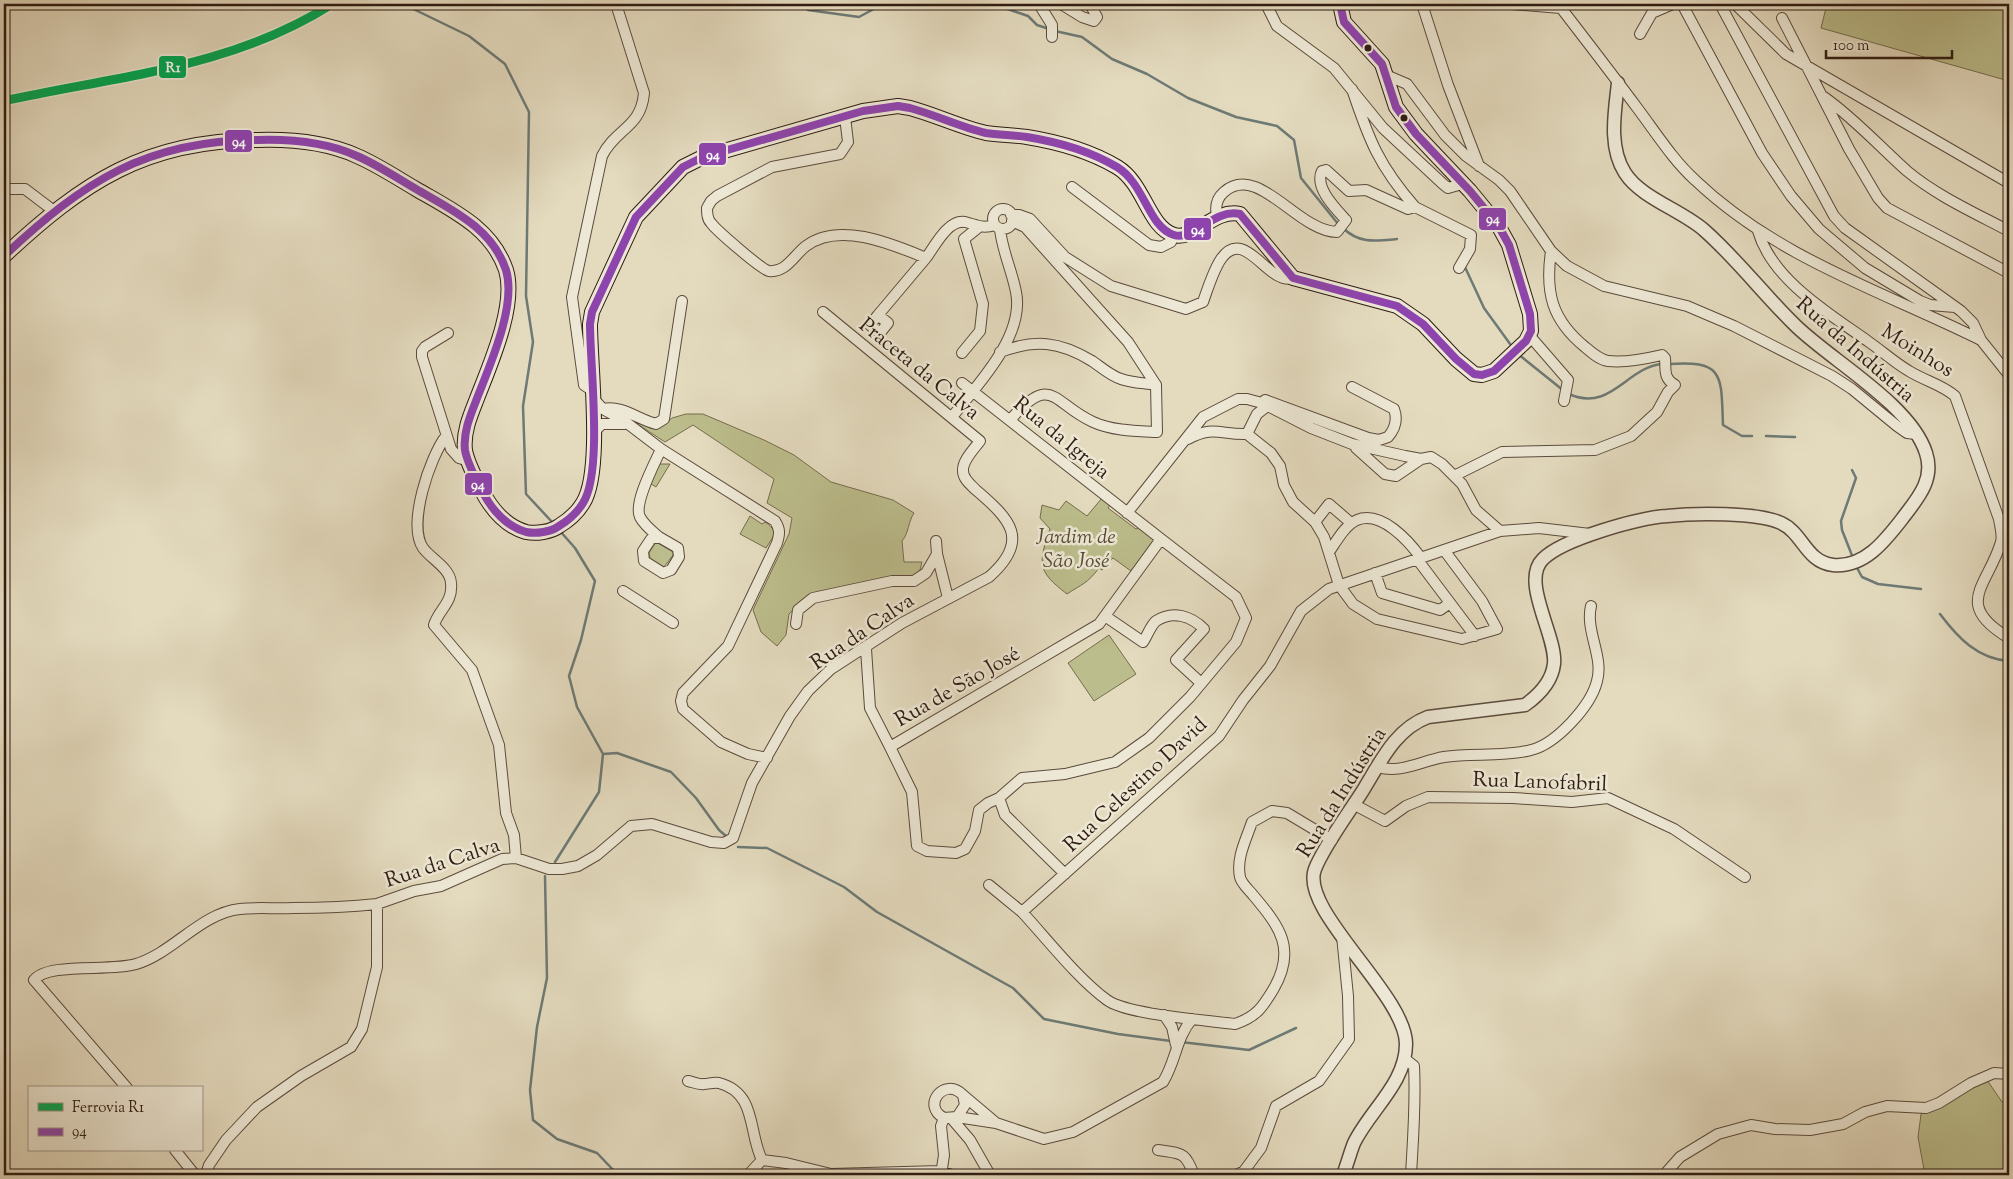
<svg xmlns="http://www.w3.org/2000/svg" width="2013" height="1179" viewBox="0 0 2013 1179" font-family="'Sorts Mill Goudy',serif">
  <rect width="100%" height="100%" fill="#e4dbbf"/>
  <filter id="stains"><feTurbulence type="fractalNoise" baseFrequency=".004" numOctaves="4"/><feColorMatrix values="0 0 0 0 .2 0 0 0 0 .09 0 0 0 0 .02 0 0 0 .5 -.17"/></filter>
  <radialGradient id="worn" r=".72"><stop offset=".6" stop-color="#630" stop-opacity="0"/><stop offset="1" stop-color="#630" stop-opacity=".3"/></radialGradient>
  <path fill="#bcbd8c" stroke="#766c4e" d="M1827,4H2009V81L1821,28Z
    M622,414L663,425L672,418L686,414H703L764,440L794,455L831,482L893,500L914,513C908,522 909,533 902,541L904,562H922L920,570L913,576L810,594L789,614L786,635L777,646L761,632L753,610L789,534L792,518L767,503L774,479L693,425L665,442Z
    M660,464H670L656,487L648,482Z
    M1102,498L1110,505L1108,508L1136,529L1138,528L1155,538L1131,571L1113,558L1102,570L1099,568C1087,584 1082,584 1067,594C1037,571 1038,564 1050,529L1040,518L1042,505L1059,510L1066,501L1087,516Z
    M750,516L762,524L765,522C770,525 773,528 775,534L766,548L740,534Z
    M656,542L673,552V555L664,567L650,558L649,553Z
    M1109,635L1136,674L1094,701L1068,663Z
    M1987,1080L2002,1102L2009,1098V1175H1925L1918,1137L1922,1107Z"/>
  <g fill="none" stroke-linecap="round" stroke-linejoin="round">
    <path stroke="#6d7a75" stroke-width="2.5" d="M403,4L469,36L505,64L529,112L526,296L533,342L523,406L526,494L553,523
      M796,4L808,10L859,17L883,4
      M993,4L1028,16L1037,25L1049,29
      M1055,31L1082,37L1112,59L1147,74L1188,98L1236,117L1277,126L1294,140L1301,178L1339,225
      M1343,228C1359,244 1376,241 1397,239
      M1464,265L1484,308L1513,348
      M1518,354L1564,391
      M1669,364C1725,360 1721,376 1723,425L1742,436H1752
      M1569,394C1611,413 1627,366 1663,364
      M1766,436L1795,437
      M1852,470L1856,478L1841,521L1842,530L1853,558
      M1856,566L1862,577L1878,584L1921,589
      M1940,614C1958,638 1978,659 2009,661
      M603,754L617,753L671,772L696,798L719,830L726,836
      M738,847L767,848L844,887L877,912L1013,988L1044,1019L1118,1034L1171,1041
      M555,862L599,792L603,754L577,707L569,676L581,640L595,581L575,548L560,531
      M545,876L547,978L537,1027L530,1090L533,1120L557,1139L597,1153L618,1175
      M1181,1042L1249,1050L1296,1028"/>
    <defs>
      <path id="minor" d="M1039,4L1052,25V37
        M1061,4L1082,17L1094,21L1097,17L1090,4
        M1266,4L1277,26L1334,68L1383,128L1443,184L1448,188L1462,184
        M1422,4L1448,85L1479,166
        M1511,4L1561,8
        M1558,4C1585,39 1612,74 1638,109C1656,133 1673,160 1695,180C1777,258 1882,291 1981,340
        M1682,4L1762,153L1791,196L1819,229L1865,268L1920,301L1930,305L1955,307
        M1720,4L1834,216L1845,228L1961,311L1973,323L1981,340L2009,375
        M1735,4L1786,54L2009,183
        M1782,18L1849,149L1878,198L1887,208L2009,273
        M1640,34L1652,13L1673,4
        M1386,75L1407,84L1445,135L1466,156L1499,180L1510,191L1551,251L1567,266L1604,286L1687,306L1734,326L1832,376L1852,389L1897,426L1907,433L1916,434
        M1824,97C1855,119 1879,146 1907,171C1937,196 1975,213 2009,231
        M845,117L848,142L840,154L772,167L717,196L711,201L707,208C707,213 707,219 711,223C716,230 762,270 769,271C786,273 794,255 806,246C839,221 892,244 926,258C935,246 948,219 965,222C977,225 982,229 995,225
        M1072,187L1149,245L1161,247L1171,242L1174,235
        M4,189H25L54,211
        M1415,207L1471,235L1470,249L1459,268
        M993 219a10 10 0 1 1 20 0a10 10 0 1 1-20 0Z
        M1011,215H1019L1030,219L1065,257L1111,286L1186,309L1203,302C1208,288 1213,271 1221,259C1245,225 1268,286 1293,278
        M1217,216C1215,207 1217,198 1224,192C1258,162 1297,231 1337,232L1346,220C1335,208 1314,187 1322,171L1326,170L1349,191L1366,190L1408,209L1415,207C1379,166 1369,140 1352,89
        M1012,221L1025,227L1128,342L1156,385
        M1758,231C1772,280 1830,314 1869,342C1882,351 1895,363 1909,371C1925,381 1941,384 1955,396L1999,519C2000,526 2003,535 2001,542C1988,586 1952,604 2009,638
        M878,315L888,323L880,333L870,325L878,315L926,258
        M448,333L425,347L422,351V357L451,449L459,458L469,461
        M1529,335L1568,380L1564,401
        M1000,352C1035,339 1059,341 1092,361C1101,367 1111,376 1121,379C1132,383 1145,383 1156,385L1157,432C1136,431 1113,431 1093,422C1053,404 1052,372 1011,419
        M962,353L980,331L983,304L964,239L979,227
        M962,383L1161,539
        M593,391L584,385L572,297L602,156C616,128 641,128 644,93L616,4
        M593,398L603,409L623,420L661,449L775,521C780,529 780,533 777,543L728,646L683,693L681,701L683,709L721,742L748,754L767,758
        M1265,400L1368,438L1379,440L1388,437C1395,429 1398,420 1394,409L1352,387
        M603,409C622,405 637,419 656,424L664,419L682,301
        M952,417C978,384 1025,336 1016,292C1012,271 1002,250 1000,229
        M593,433L602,424H625
        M1247,434L1271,453L1280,466L1284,485L1293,502L1315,522L1324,537L1339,585L1353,604L1377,619L1462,639L1497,629L1482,601L1444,550
        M1247,434L1257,414L1266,407
        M446,436C430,457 407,524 423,548C431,559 450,568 451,583C453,603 439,609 434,625L472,670L499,745L506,813L514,835L516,858
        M1188,439C1213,425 1221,435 1247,434
        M1356,448L1385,474L1396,476L1421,459
        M1454,476L1502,452L1595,450L1631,436L1657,412L1668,392L1675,385C1663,378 1666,370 1665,358L1662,355C1645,359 1626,363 1608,361C1600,360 1592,353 1585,347C1552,320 1545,293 1551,251
        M1127,513L1203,417L1238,399H1247L1262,403L1311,428L1352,444L1405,456L1421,459L1431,457L1442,464L1462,484L1476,510L1500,531
        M1315,522L1329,504L1351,523
        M659,537L678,548L679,557L671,570L663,573L644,561L643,551L651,539L659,537C652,531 644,525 640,517C633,503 655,463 661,449
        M1161,539L1236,597L1246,618L1236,642L1190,697L1149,738L1115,762L1065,774L1022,778L999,798L988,803L979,810L975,831L965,849L956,853L927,851L917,846L912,792L890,747L1099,624Z
        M936,541L937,554
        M1329,552C1336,542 1345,525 1357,520C1381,510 1409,541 1421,558
        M1417,559L1475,636
        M1375,573L1382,593L1440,610L1450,603
        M623,591L673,623
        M1105,616L1143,642C1147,636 1151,625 1156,621C1173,610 1191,616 1204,629L1176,660L1201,683
        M796,624L798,610L813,598L892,581H914L926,573L937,554L948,598
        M866,649L870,708L890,747
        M1378,767C1400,774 1421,761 1444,757C1471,753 1506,757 1531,750C1556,744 1591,706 1597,681C1604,657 1585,631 1591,606
        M999,798L1005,815L1065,874
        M1355,805L1385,821L1406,806L1428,797L1513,798L1572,802L1608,798L1674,829L1745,877
        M1332,840L1287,813L1272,811L1252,822C1246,840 1236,858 1240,877C1241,883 1249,890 1253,895C1280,927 1297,949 1273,990C1262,1008 1256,1017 1235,1024C1207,1020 1128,1015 1107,1000C1078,979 1047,939 1022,912L1219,736L1243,700L1270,666L1301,611L1329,589L1500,531L1539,528L1590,534
        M989,885L1022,912
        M1164,1015L1172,1027L1176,1045
        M1405,1059L1414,1066C1416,1103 1413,1138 1411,1175
        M688,1081C693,1082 699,1085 704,1084C709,1084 713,1082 719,1083C757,1093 748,1132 762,1160
        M127,1088L34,980C48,962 110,972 136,964C173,953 201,913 240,909C257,907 276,909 293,908C321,908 349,907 377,904
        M963,1095L995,1122
        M957,1117L965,1105L963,1095C944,1076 921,1106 944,1118L957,1117L996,1123L1044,1139L1073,1132L1163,1082C1176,1061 1176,1038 1192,1019
        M952,1119L970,1140L990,1175
        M175,1150L195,1175
        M1158,1150C1182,1154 1185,1151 1194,1175
        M206,1175L209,1165L226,1140L257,1107L301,1076L351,1047L362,1029L377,967V904L414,891L441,886L502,859L516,858L549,869H562L578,866L597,855L631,826L652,824L711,842L724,843L733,838L752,783L790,716L808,691L831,669L902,623L989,577C1031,540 1010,519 976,490C971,485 963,479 963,471C962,461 974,449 980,441L823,312
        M748,1175L762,1160L786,1163L831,1174L940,1171L952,1175
        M941,1175L944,1155L941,1126L944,1118
        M1236,1175L1244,1171L1261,1148L1276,1106L1319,1081L1349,1039L1348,996L1342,936
        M1664,1175L1680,1157L1718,1134L1751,1125L1775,1129L1810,1130L1843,1124L1865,1112L1887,1106L1926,1108L1939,1103L1971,1083L1994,1073L2009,1074"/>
      <path id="tertiary" d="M1343,1175C1347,1165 1350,1153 1354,1143C1370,1110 1406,1083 1406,1044C1406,995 1299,910 1315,869C1324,846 1348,814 1362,792C1380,763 1395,729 1428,717L1525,705C1539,695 1552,681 1554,664C1557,636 1520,581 1543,559C1563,539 1638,518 1667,516C1694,513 1757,512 1781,523C1803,533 1806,562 1833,565C1864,568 1885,541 1902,519C1917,499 1935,480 1926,453C1911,405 1832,361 1796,326C1764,295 1737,259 1704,230C1681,210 1641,198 1625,173C1608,147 1615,111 1618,83"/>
      <path id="secondary" d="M4,256C83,182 146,140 258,140C291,139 326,142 357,156C378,165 397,178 416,189C452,210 492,228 506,270C517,306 489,367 476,401C470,416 463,433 465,450C467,463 476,479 482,491C492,510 505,526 526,532C536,534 551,532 559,526C569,520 577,513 583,503C603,472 590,365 590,324L592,312L636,217L683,167L703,157L863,111L898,106L910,108C936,115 960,127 986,133C999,135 1014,135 1027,137C1058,142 1090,151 1117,167C1145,184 1148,227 1174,235C1194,241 1214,208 1240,214L1293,278L1397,306L1423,324L1456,359L1474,374L1482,375L1494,371L1526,341L1531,331L1530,314L1509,245L1498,225L1470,191L1416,134L1396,107L1382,64L1344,22L1340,4"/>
    </defs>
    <use href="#minor" stroke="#5c4b3c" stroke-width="12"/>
    <use href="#tertiary" stroke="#5c4b3c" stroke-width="15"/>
    <use href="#secondary" stroke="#2f1b11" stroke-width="16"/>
    <use href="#minor" stroke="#ede8d5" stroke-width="10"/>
    <use href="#tertiary" stroke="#ede8d5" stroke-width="12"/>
    <use href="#secondary" stroke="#ede8d5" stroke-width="14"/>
    <defs>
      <path id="bus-1" d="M4,256C83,182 146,140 258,140C291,139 326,142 357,156C378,165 397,178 416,189C452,210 492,228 506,270C517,306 489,367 476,401C470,416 463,433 465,450C467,463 476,479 482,491C492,510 505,526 526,532C536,534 551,532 559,526C569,520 577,513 583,503C603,472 590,365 590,324L592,312L636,217L683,167L703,157L863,111L898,106L910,108C936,115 960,127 986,133C999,135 1014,135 1027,137C1058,142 1090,151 1117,167C1145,184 1148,227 1174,235C1194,241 1214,208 1240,214L1293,278L1397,306L1423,324L1456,359L1474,374L1482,375L1494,371L1526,341L1531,331L1530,314L1509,245L1498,225L1470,191L1416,134L1396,107L1382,64L1344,22L1340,4"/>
    </defs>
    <use href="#bus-1" stroke="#ede8d5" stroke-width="11"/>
    <use href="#bus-1" stroke="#8e44ad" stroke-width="8"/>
    <defs>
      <path id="rail-1" d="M4,101C117,76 232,68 332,4"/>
    </defs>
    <use href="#rail-1" stroke="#ede8d5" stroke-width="12"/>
    <use href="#rail-1" stroke="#00a651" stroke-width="9"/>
  </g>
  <g fill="#2f1b11" stroke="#ede8d5" stroke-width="2">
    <circle cx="1368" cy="48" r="4.5"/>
    <circle cx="1404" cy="118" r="4.5"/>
  </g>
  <g text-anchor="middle" stroke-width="5" stroke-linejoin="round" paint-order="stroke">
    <g font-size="21" fill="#2f1b11" stroke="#ede8d5">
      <text transform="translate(1856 349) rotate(41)" y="7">Rua da Indústria</text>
      <text transform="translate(1918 350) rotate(32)" y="7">Moinhos</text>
      <text transform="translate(920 368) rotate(39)" y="7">Praceta da Calva</text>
      <text transform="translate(1062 437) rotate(39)" y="7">Rua da Igreja</text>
      <text transform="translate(862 631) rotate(-34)" y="7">Rua da Calva</text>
      <text transform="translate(957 686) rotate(-30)" y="7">Rua de São José</text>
      <text transform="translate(1540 781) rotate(2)" y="7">Rua Lanofabril</text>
      <text transform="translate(1135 784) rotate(-43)" y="7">Rua Celestino David</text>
      <text transform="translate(1341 792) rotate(-58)" y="7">Rua da Indústria</text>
      <text transform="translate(442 862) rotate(-18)" y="7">Rua da Calva</text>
    </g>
    <g font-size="21" font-style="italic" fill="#594c36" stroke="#ede8d5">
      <text x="1076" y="543">Jardim de<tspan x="1076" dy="24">São José</tspan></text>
    </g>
  </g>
  <g stroke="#ede8d5" stroke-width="2">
    <rect x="158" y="55" width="29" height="24" rx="5" fill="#00a651"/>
    <rect x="224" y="129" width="29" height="24" rx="5" fill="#8e44ad"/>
    <rect x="698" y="142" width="29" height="24" rx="5" fill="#8e44ad"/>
    <rect x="1478" y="207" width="29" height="24" rx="5" fill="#8e44ad"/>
    <rect x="1183" y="217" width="29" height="24" rx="5" fill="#8e44ad"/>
    <rect x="464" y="472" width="29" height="24" rx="5" fill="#8e44ad"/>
  </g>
  <g font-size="14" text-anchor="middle" font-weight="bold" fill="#fff">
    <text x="173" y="72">R1</text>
    <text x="239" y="146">94</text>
    <text x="713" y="159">94</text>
    <text x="1493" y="223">94</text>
    <text x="1198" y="234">94</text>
    <text x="478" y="489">94</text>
  </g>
  <rect width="2013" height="1179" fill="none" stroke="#e4dbbf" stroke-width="20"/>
  <rect x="5" y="5" width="2003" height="1169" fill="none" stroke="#2f1b11" stroke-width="2.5"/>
  <rect x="10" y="10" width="1993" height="1159" fill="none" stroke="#2f1b11"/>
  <rect x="28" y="1086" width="175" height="65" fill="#ede8d5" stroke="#a19687"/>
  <rect x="38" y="1103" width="25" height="8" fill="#00a651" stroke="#a19687"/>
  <text x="72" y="1112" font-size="15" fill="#2f1b11">Ferrovia R1</text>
  <rect x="38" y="1128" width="25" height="8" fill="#8e44ad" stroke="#a19687"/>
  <text x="72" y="1136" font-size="15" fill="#2f1b11">94</text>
  <path d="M1826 50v8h126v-8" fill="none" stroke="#2f1b11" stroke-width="2.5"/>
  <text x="1833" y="50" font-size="15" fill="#2f1b11" stroke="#ede8d5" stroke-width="4" paint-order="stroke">100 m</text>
  <rect width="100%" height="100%" filter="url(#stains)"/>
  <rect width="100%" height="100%" fill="url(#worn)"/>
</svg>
